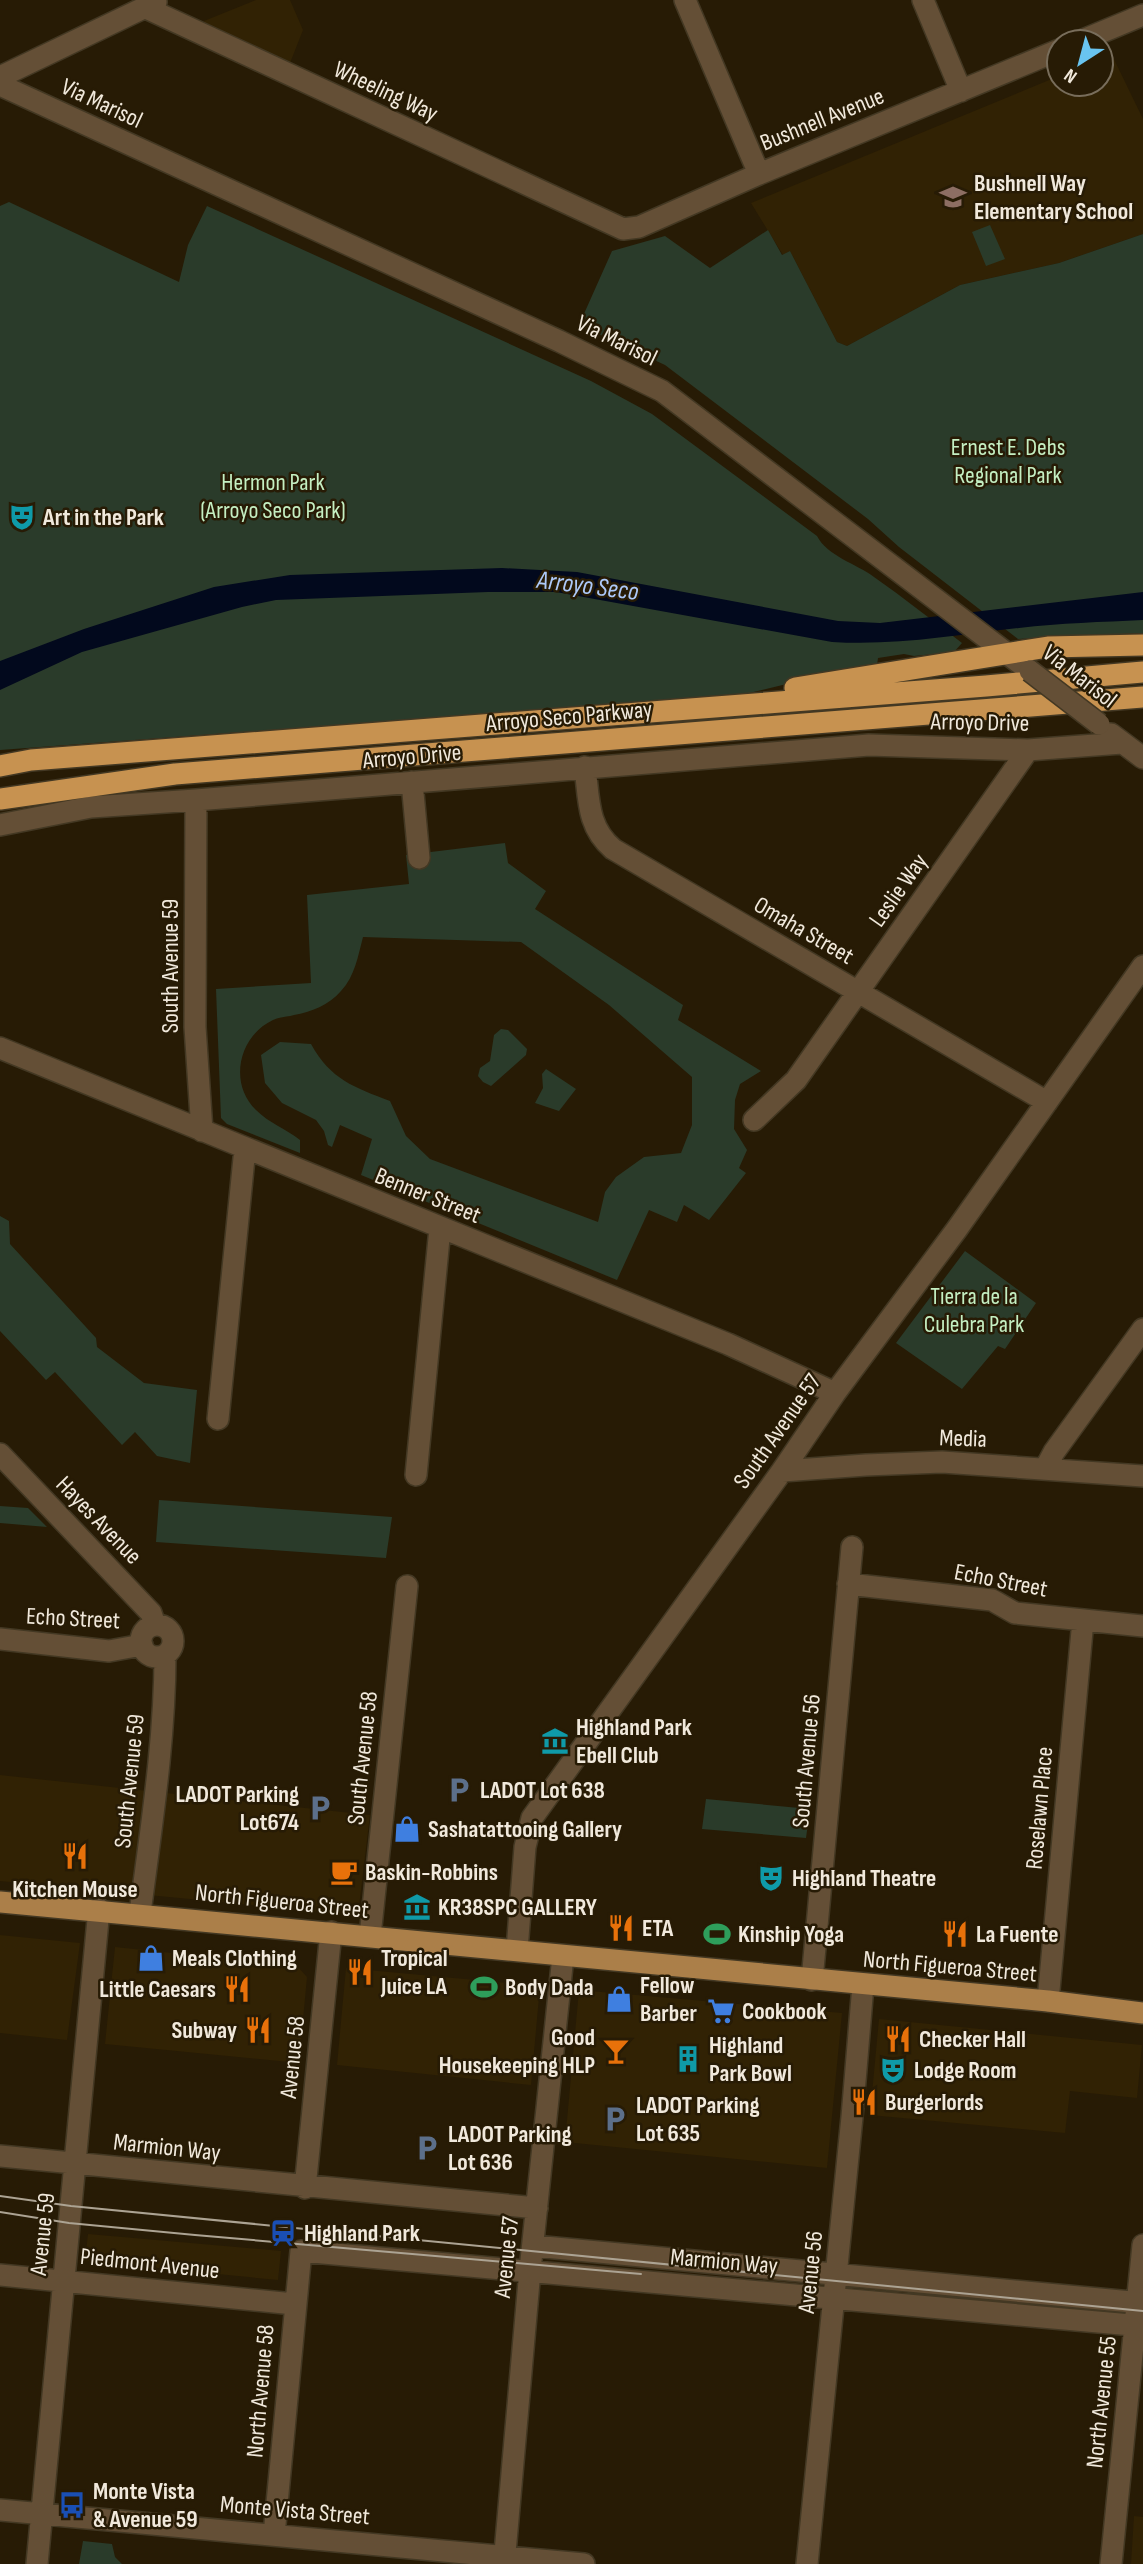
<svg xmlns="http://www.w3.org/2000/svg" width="1143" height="2564" viewBox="0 0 1143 2564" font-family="'Sofia Sans Condensed',sans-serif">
  <rect width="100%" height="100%" fill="#271b05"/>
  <path fill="#312204" d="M256,0H290L303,30L290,63L205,26L204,21Z
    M1111,53L1143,119V234L1059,263L960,285L847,346L837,342L790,251L783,255L751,203L1059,76V84H1101V57Z
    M0,1775L370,1815L358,1915L0,1881Z
    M0,1935L80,1943L67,2040L0,2033Z
    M115,1947L297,1966L307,1977L299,2063L105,2044Z
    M346,1968L540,1986L531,2085L337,2065Z
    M579,1990L842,2013L827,2168L565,2142Z
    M879,2019L1142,2045L1137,2098L1070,2091L1065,2133L870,2115Z
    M88,2234L281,2251L278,2280L85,2261Z
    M1134,2516L1143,2517V2564H1131Z"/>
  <path fill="#2a3b2a" d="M9,202L179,282L188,245L207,206L591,381L652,414L817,536C827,556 857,564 874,577C904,598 933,621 962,643L954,652L914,656L904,654L878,658L877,665L840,671L741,695L0,750V206Z
    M990,225L1005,259L986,266L972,232Z
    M768,230L782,255L790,251L837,342L847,346L960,285L1059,263L1143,234V633L1018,639L899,547L868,519L665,365L579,325L612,251L665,236L710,268Z
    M505,843L508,863L546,891L535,909L683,1005L678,1020L761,1071L740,1084L735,1100L734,1129L747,1150L739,1168L746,1173L709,1220L684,1205L677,1222L649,1210L617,1280L361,1175L372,1139L340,1125L332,1147L328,1145L324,1131L316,1120L282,1103L265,1083L261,1055L280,1042L311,1044C331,1080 354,1087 390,1101L406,1136L430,1159L598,1222L605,1192L616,1177L644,1157L681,1153L692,1125V1077L609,1005L521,942L363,937C358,956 355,976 341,991C329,1005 311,1012 294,1015C287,1017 279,1017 273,1020C239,1036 228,1083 256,1110C269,1123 286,1129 300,1140V1153L227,1124L221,1118L216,989L311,983L307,895L409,884L406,855Z
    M501,1029L508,1030L527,1049L526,1055L491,1086L483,1082L478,1076L480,1068L490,1061L494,1035Z
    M546,1069L576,1089L559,1111L535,1103L543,1088L542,1074Z
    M0,1216L9,1221L10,1244L96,1338L97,1347L144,1383L197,1390L190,1463L157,1456L135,1432L122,1445L55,1372L46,1380L0,1331Z
    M965,1251L1036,1303L1005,1349L998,1346L962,1389L896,1343Z
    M159,1500L392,1517L386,1558L156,1542Z
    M0,1506L28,1508L47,1527L0,1523Z
    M706,1799L810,1809L806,1838L702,1829Z
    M83,2541L112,2544L115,2557L122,2564H79Z"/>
  <path fill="#02091d" d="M502,568L577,572L838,621L880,623L1143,592V620C1102,622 1060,623 1019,628C956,635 896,646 832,642L556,592H488L276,600L242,607L82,652L0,690V661L84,629L214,587L290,575Z"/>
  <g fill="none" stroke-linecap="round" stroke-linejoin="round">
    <defs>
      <path id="minor" d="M685,0L759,174
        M923,0L961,91
        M144,7L623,229L639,227L759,174L1059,50
        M1078,42L1143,15
        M0,77L156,2
        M0,85L559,341L662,391L1030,671
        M1111,734L1143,758
        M585,767C589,799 587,827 613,849L1047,1102
        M412,782L419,858
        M196,800L195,1027L202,1131
        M0,825L91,807L196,800L869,745L1028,750L1122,743
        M0,1048L728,1344L835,1393
        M754,1120L796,1080L1028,750
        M218,1419L245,1148
        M0,1454L151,1613L155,1625
        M1045,1469L1054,1452L1143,1329
        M782,1471L866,1465L942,1462L1143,1476
        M416,1475L440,1228
        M848,1584L992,1600L1015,1613L1143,1626
        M141 1641a16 16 0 1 1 32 0a16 16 0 1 1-32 0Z
        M0,1639L109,1651L142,1645
        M140,1913C151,1828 165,1741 165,1655
        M370,1936L407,1586
        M517,1950L525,1847L532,1818L782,1471L835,1393L957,1229L1143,966
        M812,1980L852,1547
        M1048,2001L1083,1620
        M0,2156L537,2208
        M305,2188L331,1932
        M534,2246L1143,2303
        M0,2275L294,2304
        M0,2510L584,2564
        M274,2535L301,2251L1143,2326
        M37,2564L99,1909
        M504,2564L530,2270L563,1956
        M807,2564L852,2117L863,1985
        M1111,2564L1143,2245"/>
      <path id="major" d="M0,1902L1048,2001L1143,2013"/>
      <path id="highway" d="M795,688L1048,647L1143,645
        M0,766L31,760L986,686L1143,672
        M0,799L175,774L1143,697"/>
    </defs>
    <use href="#minor" stroke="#433823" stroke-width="24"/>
    <use href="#major" stroke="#433823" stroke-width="24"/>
    <use href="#highway" stroke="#433823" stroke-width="24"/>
    <use href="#minor" stroke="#644f36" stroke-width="21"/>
    <use href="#major" stroke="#ab7f49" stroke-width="21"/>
    <use href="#highway" stroke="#c79250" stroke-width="21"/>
    <path stroke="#aca393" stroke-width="2" d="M0,2196L71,2206L1143,2311
      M0,2212L69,2223L195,2235L641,2274"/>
    <defs>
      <path id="minor-bridge" d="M1030,671L1099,724"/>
    </defs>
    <use href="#minor-bridge" stroke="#433823" stroke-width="24" stroke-linecap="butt"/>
    <use href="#minor-bridge" stroke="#644f36" stroke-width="21"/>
  </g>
  <defs>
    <symbol id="school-bare" viewBox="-9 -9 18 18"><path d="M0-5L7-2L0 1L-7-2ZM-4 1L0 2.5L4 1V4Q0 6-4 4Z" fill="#8d6e63" stroke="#271b05" stroke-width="2.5" paint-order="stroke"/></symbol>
    <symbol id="theatre-bare" viewBox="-9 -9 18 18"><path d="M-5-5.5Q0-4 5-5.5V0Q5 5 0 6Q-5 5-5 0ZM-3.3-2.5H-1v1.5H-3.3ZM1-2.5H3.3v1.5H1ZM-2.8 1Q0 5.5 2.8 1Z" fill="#0f9aa8" stroke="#271b05" stroke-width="2.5" paint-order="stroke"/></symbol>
    <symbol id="museum-bare" viewBox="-9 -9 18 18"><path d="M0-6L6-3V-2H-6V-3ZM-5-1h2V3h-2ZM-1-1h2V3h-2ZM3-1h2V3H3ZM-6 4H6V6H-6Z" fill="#0f9aa8" stroke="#271b05" stroke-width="2.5" paint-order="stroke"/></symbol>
    <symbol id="parking-bare" viewBox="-9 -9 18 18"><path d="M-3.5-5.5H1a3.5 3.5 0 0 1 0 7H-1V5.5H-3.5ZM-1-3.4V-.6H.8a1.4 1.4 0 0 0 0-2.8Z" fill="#5c6f8a" stroke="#271b05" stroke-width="2.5" paint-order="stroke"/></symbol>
    <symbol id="shop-bare" viewBox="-9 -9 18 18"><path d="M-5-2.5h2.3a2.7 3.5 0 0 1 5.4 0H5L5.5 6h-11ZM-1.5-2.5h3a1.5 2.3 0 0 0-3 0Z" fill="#3f7fe0" stroke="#271b05" stroke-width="2.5" paint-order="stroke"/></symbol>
    <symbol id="restaurant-bare" viewBox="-9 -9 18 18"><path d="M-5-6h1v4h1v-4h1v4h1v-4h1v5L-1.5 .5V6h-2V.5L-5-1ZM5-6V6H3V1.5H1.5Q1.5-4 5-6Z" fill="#e8710a" stroke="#271b05" stroke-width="2.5" paint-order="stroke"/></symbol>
    <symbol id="cafe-bare" viewBox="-9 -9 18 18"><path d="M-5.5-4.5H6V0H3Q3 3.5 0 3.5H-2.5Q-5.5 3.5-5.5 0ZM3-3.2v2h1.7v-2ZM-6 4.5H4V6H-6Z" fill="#e8710a" stroke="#271b05" stroke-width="2.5" paint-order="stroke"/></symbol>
    <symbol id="stadium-bare" viewBox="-9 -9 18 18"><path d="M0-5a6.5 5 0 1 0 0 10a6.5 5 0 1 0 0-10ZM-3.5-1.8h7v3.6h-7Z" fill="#2e9e5b" stroke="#271b05" stroke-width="2.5" paint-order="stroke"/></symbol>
    <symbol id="supermarket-bare" viewBox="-9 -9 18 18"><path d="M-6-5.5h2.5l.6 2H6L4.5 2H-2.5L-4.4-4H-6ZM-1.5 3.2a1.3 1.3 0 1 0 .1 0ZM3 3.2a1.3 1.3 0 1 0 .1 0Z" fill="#3f7fe0" stroke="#271b05" stroke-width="2.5" paint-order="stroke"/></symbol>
    <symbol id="bar-bare" viewBox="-9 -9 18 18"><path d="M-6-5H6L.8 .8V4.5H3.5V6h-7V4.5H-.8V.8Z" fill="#e8710a" stroke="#271b05" stroke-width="2.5" paint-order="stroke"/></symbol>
    <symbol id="building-bare" viewBox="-9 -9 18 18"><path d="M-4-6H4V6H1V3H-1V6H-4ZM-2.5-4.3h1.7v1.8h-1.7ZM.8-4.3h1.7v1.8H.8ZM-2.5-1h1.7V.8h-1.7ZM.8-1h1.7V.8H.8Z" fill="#0f9aa8" stroke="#271b05" stroke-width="2.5" paint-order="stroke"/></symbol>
    <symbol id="station-bare" viewBox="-9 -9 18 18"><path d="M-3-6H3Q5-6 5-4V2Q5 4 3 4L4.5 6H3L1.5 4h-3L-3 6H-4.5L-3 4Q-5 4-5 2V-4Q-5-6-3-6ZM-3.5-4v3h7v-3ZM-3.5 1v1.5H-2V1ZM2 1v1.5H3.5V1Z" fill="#1a4fb4" stroke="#271b05" stroke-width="2.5" paint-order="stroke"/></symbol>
    <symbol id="bus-bare" viewBox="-9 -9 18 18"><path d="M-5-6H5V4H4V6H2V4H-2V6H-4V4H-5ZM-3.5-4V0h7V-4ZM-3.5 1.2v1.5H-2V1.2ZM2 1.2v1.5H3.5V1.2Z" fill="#1a4fb4" stroke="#271b05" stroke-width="2.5" paint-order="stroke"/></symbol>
  </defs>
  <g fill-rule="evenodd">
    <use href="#school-bare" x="934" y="178" width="38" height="38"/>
    <use href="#theatre-bare" x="3" y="498" width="38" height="38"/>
    <use href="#museum-bare" x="536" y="1722" width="38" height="38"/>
    <use href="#parking-bare" x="440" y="1771" width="38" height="38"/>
    <use href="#parking-bare" x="301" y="1789" width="38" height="38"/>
    <use href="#shop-bare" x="388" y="1810" width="38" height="38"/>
    <use href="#restaurant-bare" x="56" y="1837" width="38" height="38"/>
    <use href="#cafe-bare" x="325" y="1853" width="38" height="38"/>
    <use href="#theatre-bare" x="752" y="1859" width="38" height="38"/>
    <use href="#museum-bare" x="398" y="1888" width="38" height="38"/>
    <use href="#restaurant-bare" x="602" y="1909" width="38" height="38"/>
    <use href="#stadium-bare" x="698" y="1915" width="38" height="38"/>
    <use href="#restaurant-bare" x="936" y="1915" width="38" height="38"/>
    <use href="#shop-bare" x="132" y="1939" width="38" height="38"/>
    <use href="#restaurant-bare" x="341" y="1953" width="38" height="38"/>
    <use href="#stadium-bare" x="465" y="1968" width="38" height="38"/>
    <use href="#restaurant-bare" x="218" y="1970" width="38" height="38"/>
    <use href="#shop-bare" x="600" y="1980" width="38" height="38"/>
    <use href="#supermarket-bare" x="702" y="1992" width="38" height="38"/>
    <use href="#restaurant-bare" x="239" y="2011" width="38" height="38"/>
    <use href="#restaurant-bare" x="879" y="2020" width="38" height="38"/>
    <use href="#bar-bare" x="597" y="2032" width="38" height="38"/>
    <use href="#building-bare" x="669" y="2040" width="38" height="38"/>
    <use href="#theatre-bare" x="874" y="2051" width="38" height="38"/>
    <use href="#restaurant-bare" x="845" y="2083" width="38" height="38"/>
    <use href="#parking-bare" x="596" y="2100" width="38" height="38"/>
    <use href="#parking-bare" x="408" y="2129" width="38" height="38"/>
    <use href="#station-bare" x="264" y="2214" width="38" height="38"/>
    <use href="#bus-bare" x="53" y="2486" width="38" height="38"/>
  </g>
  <g text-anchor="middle" stroke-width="5" stroke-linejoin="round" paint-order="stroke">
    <g font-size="24" fill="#f1e9dc" stroke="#271b05">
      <text transform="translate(386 91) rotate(25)" y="8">Wheeling Way</text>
      <text transform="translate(102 103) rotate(25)" y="8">Via Marisol</text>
      <text transform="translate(822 119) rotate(-22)" y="8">Bushnell Avenue</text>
      <text transform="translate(617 340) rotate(26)" y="8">Via Marisol</text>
      <text transform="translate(1080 676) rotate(38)" y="8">Via Marisol</text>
      <text transform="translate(569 716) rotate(-5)" y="8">Arroyo Seco Parkway</text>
      <text transform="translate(980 722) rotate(1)" y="8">Arroyo Drive</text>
      <text transform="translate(412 756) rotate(-5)" y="8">Arroyo Drive</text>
      <text transform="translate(898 890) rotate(-55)" y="8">Leslie Way</text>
      <text transform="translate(804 930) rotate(30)" y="8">Omaha Street</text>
      <text transform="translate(170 966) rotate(-90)" y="8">South Avenue 59</text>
      <text transform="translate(428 1195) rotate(22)" y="8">Benner Street</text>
      <text transform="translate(777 1431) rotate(-55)" y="8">South Avenue 57</text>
      <text transform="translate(963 1438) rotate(2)" y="8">Media</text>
      <text transform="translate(99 1520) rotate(46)" y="8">Hayes Avenue</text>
      <text transform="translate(1001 1580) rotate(11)" y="8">Echo Street</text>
      <text transform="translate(73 1618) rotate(3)" y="8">Echo Street</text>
      <text transform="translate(362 1758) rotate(-84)" y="8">South Avenue 58</text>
      <text transform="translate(806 1761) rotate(-85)" y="8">South Avenue 56</text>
      <text transform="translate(129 1781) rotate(-84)" y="8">South Avenue 59</text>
      <text transform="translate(1039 1808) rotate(-85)" y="8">Roselawn Place</text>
      <text transform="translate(282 1901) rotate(6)" y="8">North Figueroa Street</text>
      <text transform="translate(950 1966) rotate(5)" y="8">North Figueroa Street</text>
      <text transform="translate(292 2057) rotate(-84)" y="8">Avenue 58</text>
      <text transform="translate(167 2147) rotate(6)" y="8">Marmion Way</text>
      <text transform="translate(42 2234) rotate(-84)" y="8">Avenue 59</text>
      <text transform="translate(506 2257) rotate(-84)" y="8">Avenue 57</text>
      <text transform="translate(724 2261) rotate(5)" y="8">Marmion Way</text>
      <text transform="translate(150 2263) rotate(6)" y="8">Piedmont Avenue</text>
      <text transform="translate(810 2272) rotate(-84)" y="8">Avenue 56</text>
      <text transform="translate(260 2391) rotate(-85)" y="8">North Avenue 58</text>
      <text transform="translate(1101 2402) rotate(-84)" y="8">North Avenue 55</text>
      <text transform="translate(295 2510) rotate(5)" y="8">Monte Vista Street</text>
    </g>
    <g font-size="24" font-weight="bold" fill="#f1e9dc" stroke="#271b05" text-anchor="start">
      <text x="974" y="191">Bushnell Way<tspan x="974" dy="28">Elementary School</tspan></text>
      <text x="43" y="525">Art in the Park</text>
      <text x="576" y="1735">Highland Park<tspan x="576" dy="28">Ebell Club</tspan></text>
      <text x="480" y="1798">LADOT Lot 638</text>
      <text x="299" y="1802" text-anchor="end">LADOT Parking<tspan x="299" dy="28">Lot674</tspan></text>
      <text x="428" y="1837">Sashatattooing Gallery</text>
      <text x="365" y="1880">Baskin-Robbins</text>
      <text x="792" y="1886">Highland Theatre</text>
      <text x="75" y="1897" text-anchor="middle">Kitchen Mouse</text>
      <text x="438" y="1915">KR38SPC GALLERY</text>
      <text x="642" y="1936">ETA</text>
      <text x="738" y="1942">Kinship Yoga</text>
      <text x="976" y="1942">La Fuente</text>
      <text x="172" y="1966">Meals Clothing</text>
      <text x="381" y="1966">Tropical<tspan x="381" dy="28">Juice LA</tspan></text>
      <text x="640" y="1993">Fellow<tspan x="640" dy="28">Barber</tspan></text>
      <text x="505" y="1995">Body Dada</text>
      <text x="216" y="1997" text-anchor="end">Little Caesars</text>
      <text x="742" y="2019">Cookbook</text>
      <text x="237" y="2038" text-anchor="end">Subway</text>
      <text x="595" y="2045" text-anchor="end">Good<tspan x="595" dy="28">Housekeeping HLP</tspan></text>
      <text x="919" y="2047">Checker Hall</text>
      <text x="709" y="2053">Highland<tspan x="709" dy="28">Park Bowl</tspan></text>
      <text x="914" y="2078">Lodge Room</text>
      <text x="885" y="2110">Burgerlords</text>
      <text x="636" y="2113">LADOT Parking<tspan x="636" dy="28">Lot 635</tspan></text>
      <text x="448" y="2142">LADOT Parking<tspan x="448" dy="28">Lot 636</tspan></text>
      <text x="304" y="2241">Highland Park</text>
      <text x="93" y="2499">Monte Vista<tspan x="93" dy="28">&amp; Avenue 59</tspan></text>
    </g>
    <g font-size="24" fill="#c4efc2" stroke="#271b05">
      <text x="1008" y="455">Ernest E. Debs<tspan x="1008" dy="28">Regional Park</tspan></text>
      <text x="273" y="490">Hermon Park<tspan x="273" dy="28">(Arroyo Seco Park)</tspan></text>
      <text x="974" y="1304">Tierra de la<tspan x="974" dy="28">Culebra Park</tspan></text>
    </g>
    <g font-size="26" font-style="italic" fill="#adc9f9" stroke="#271b05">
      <text transform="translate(588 585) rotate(7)" y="9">Arroyo Seco</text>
    </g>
  </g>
  <g transform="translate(1080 63) rotate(216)"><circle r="33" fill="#271b05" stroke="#786d5b" stroke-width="2"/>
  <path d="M0-5L12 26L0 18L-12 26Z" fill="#69c4f0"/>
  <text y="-10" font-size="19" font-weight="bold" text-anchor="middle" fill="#f1e9dc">N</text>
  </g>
</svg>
